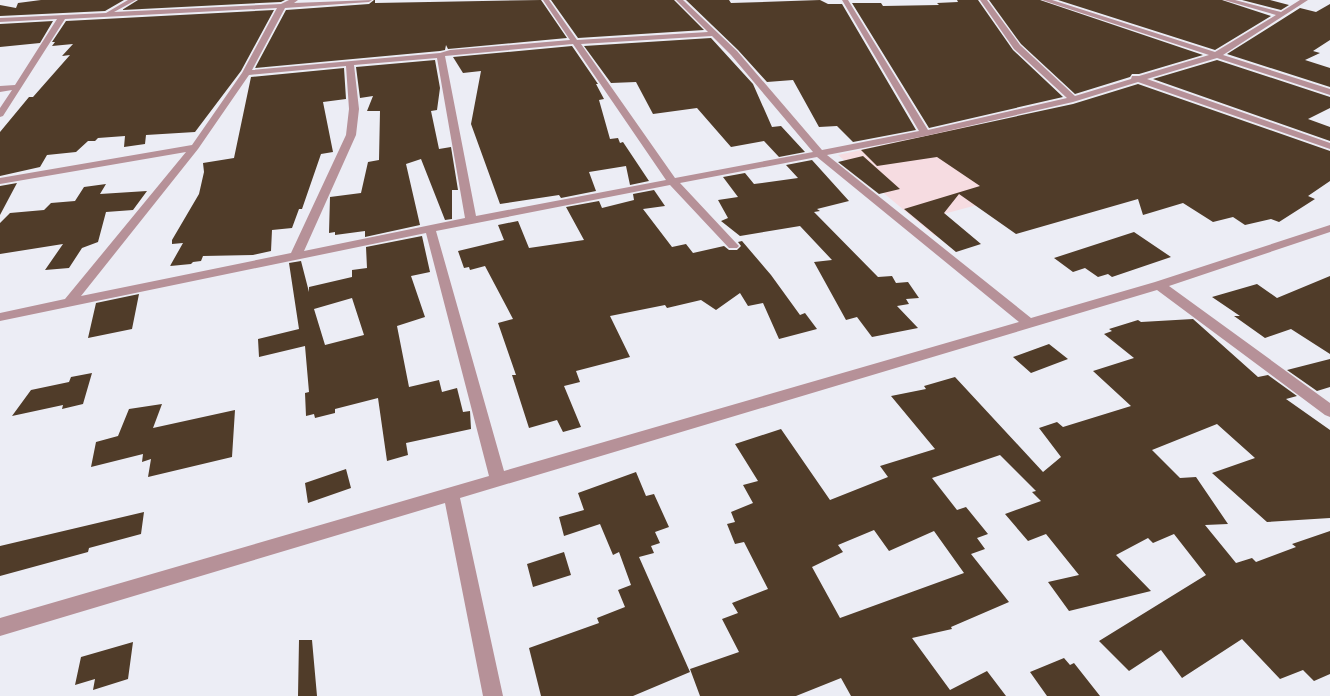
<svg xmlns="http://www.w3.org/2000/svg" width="1330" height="696" viewBox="0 0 1330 696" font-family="'Source Sans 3',sans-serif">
  <rect width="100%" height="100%" fill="#ecedf5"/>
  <path fill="#f6dce1" d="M968,126L1039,170L1048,186L936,216L954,231L935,236L838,155Z"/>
  <path fill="#503c29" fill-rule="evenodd" d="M41,0H124L105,11L0,16V5L16,8L18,3Z
    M138,0H285L281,2L122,10Z
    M374,0H375V3L541,0L567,38L448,49L446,45L445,50L440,51L255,68L286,10L369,4Z
    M551,0H674L704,30L578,38Z
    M686,0H729L731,3L820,0L828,4H842L916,130L853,142L837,126L819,127L793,80L767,82L738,50Z
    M957,0H978L1013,50L1063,97L929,128L852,3H881L883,6L939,5L937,3L958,2Z
    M989,0H1040L1203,55L1139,74H1132L1130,77L1075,94L1021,44Z
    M1058,0H1222L1271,16L1215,50Z
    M1242,0H1270L1289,5L1281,10Z
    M1330,4V40L1313,51L1320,53L1305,60L1330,68V87L1227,54L1300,8L1316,12Z
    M274,10L241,71L195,132L146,135L145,144L124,147L125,136L98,138L95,141H88L76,152L47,155L40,167L0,176V132L29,97H33L70,55L62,56L73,44L52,46L55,42H52L66,21Z
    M53,21L40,43L0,47V24Z
    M711,38L753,84L772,127L781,126L805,152L779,157L764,141L731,147L697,108L653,114L636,82L611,83L584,46Z
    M572,46L598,84H596L604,99L599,100L610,139L618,138L620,143L623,142L649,181L630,185L626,166L589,172L596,191L561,198L559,195L500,204L471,124L481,71L463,73L453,57Z
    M435,60L440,88L437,110L431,111L439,149L451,147L458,190H452V219L445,220L421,159L406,164L420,225L365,237V231L335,235V232L329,233L330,197L361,193L368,162L379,160L380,111H367L373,96L360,98L356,67Z
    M1217,60L1330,97V108L1308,119L1330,127V141L1153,79Z
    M344,68L346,99L323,102L333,152L321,154L302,209H299L292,228L272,230L271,251L253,255L203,256L201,261L193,262L191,264L170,266L183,243L172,244V240L199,194L204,172L203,163L234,158L251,77Z
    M1138,84L1330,151V181L1308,196L1315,199L1279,222L1271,219L1245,225L1233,217L1213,222L1183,203L1143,215L1138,199L1016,234L959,194L944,213L981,244L956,252L904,209L980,186L937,157L877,166L861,150L1073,104Z
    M863,156L900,189L879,194L838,162Z
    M812,160L849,201L817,209L820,211L814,212L878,277L892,276L896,283L908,282L919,298L906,299L909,304L897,306L918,328L872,337L857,317L846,320L814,262L832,260L800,226L740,236L721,221L728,218L718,200L738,197L723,177L745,173L754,184L798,178L786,165Z
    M17,183L0,215V186Z
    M106,184L100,194L147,191L133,210L106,212L98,242L82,248L69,268L45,270L63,244L0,254V223L10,213L44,210L51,203L75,201L84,187Z
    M654,190L665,206L643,209L672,247L686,244L693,253L724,246L729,250H737L741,246L738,242L742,241L771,275L800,315L805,313L817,329L779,339L763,303L748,306L740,293L716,310L701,300L667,308L665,305L610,316L630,357L576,371L580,382L564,386L581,427L563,432L557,420L529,428L512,375H516L498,323L513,319L485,266L470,270L469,267L464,268L458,251L504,240L498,225L518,221L529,248L584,240L566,207L599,201L602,208L634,200L633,194Z
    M1134,232L1171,257L1112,277L1108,274L1098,277L1085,268L1073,272L1054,258Z
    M422,236L430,272L411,276L425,317L397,326L409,387L439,380L442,392L457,388L463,412L470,411L471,429L406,443L408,455L387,461L378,398L335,409V413L315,418L314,414L306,416L305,393L309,392L305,346L259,357L258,339L299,329L289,263L301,261L309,292V287L352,277V270L367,268L366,247ZM352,298L364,335L325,345L314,309Z
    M1330,276V354L1291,329L1265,338L1234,316H1240L1212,297L1257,284L1277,298Z
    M139,294L132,329L88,338L96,303Z
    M1193,319L1258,377L1268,375L1297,396L1286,399L1330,430V518L1267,522L1212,473L1255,458L1217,424L1152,450L1180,478L1196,477L1228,524L1205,525L1236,563L1252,558L1256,562L1296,547L1292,544L1330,531V674L1314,681L1303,670L1280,679L1242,639L1182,678L1161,650L1129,671L1099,641L1206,575L1174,534L1153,543L1148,538L1116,555L1151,591L1069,611L1048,582L1079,575L1046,534L1028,541L1005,514L1041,501L1032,492L1036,491L1000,455L932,478L957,510L966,507L988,534L977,538L985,549L971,554L1009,602L951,627L952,629L912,638L950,690L987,671L1006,696H851L841,678L796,696H700L690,669L739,652L722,619L738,613L732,603L768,589L744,542L735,544L727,524L735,522L731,512L753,503L743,485L758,481L735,444L781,429L830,500L888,477L880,466L935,449L891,396L926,389L924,386L955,377L1043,472L1061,457L1039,428L1057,422L1063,427L1131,406L1093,371L1134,358L1104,334L1112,331L1109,329L1138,320L1141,322ZM874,530L889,551L934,531L964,573L840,618L812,567L843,552L838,545Z
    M1049,344L1068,359L1031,373L1013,357Z
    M1330,359V387L1317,391L1287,370Z
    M92,373L83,404L62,409L63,405L12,416L31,390L69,382L71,377Z
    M162,404L153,428L235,410L232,457L148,477L151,459L142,462L143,454L91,467L96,442L118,436L129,409Z
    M346,469L351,488L308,503L305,483Z
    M636,472L646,496L654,494L669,527L655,532L660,543L651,546L654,553L639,557L690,672L633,696H541L529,648L599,623L597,618L625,607L618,590L631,585L619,552L613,555L600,524L564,536L559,517L584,510L578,493Z
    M144,512L141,534L89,548L88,552L0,576V546Z
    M564,552L571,575L533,587L527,564Z
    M299,640H312L317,696H298Z
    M133,642L128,679L93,690L95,679L75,685L81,657Z
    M1064,658L1070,665L1074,663L1100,696H1047L1030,672Z"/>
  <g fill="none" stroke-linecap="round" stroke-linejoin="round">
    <path fill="#b69198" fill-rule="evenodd" d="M128,0H136L114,12L281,4L289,0H298L294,3L372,0L369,2L285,8L252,70L440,53L450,50L570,40L543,0H549L577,40L708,32L676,0H683L737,51L822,150L919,131L842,0H848L928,130L1067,98L1014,49L980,0H987L1020,45L1075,96L1131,79L1132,76H1139L1209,55L1042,0H1052L1215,52L1276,15L1224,0H1235L1281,12L1300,0H1308L1223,55L1330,89V95L1217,58L1147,79L1330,143V149L1138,82L1073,102L925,136L827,155L1031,318L1155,282L1330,225V232L1169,286L1330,403V417L1325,415L1157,290L460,498L503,696H483L445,503L0,636V618L489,476L426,233L0,321V313L65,299L186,152L0,184V178L192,145L242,73L277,8L65,19L3,116L0,117V108L12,90L0,92V86L15,85L57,19L0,22V18L106,13ZM712,36L731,55L813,152L675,178L581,44ZM573,44L666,180L476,216L445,56ZM437,58L465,218L304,251L356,135L359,109L354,65ZM346,66L349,109L346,135L291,253L81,296L198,149L249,75ZM817,157L1019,322L504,471L436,231L670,185L729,248H737L739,246L737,244L680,183Z"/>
  </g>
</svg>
